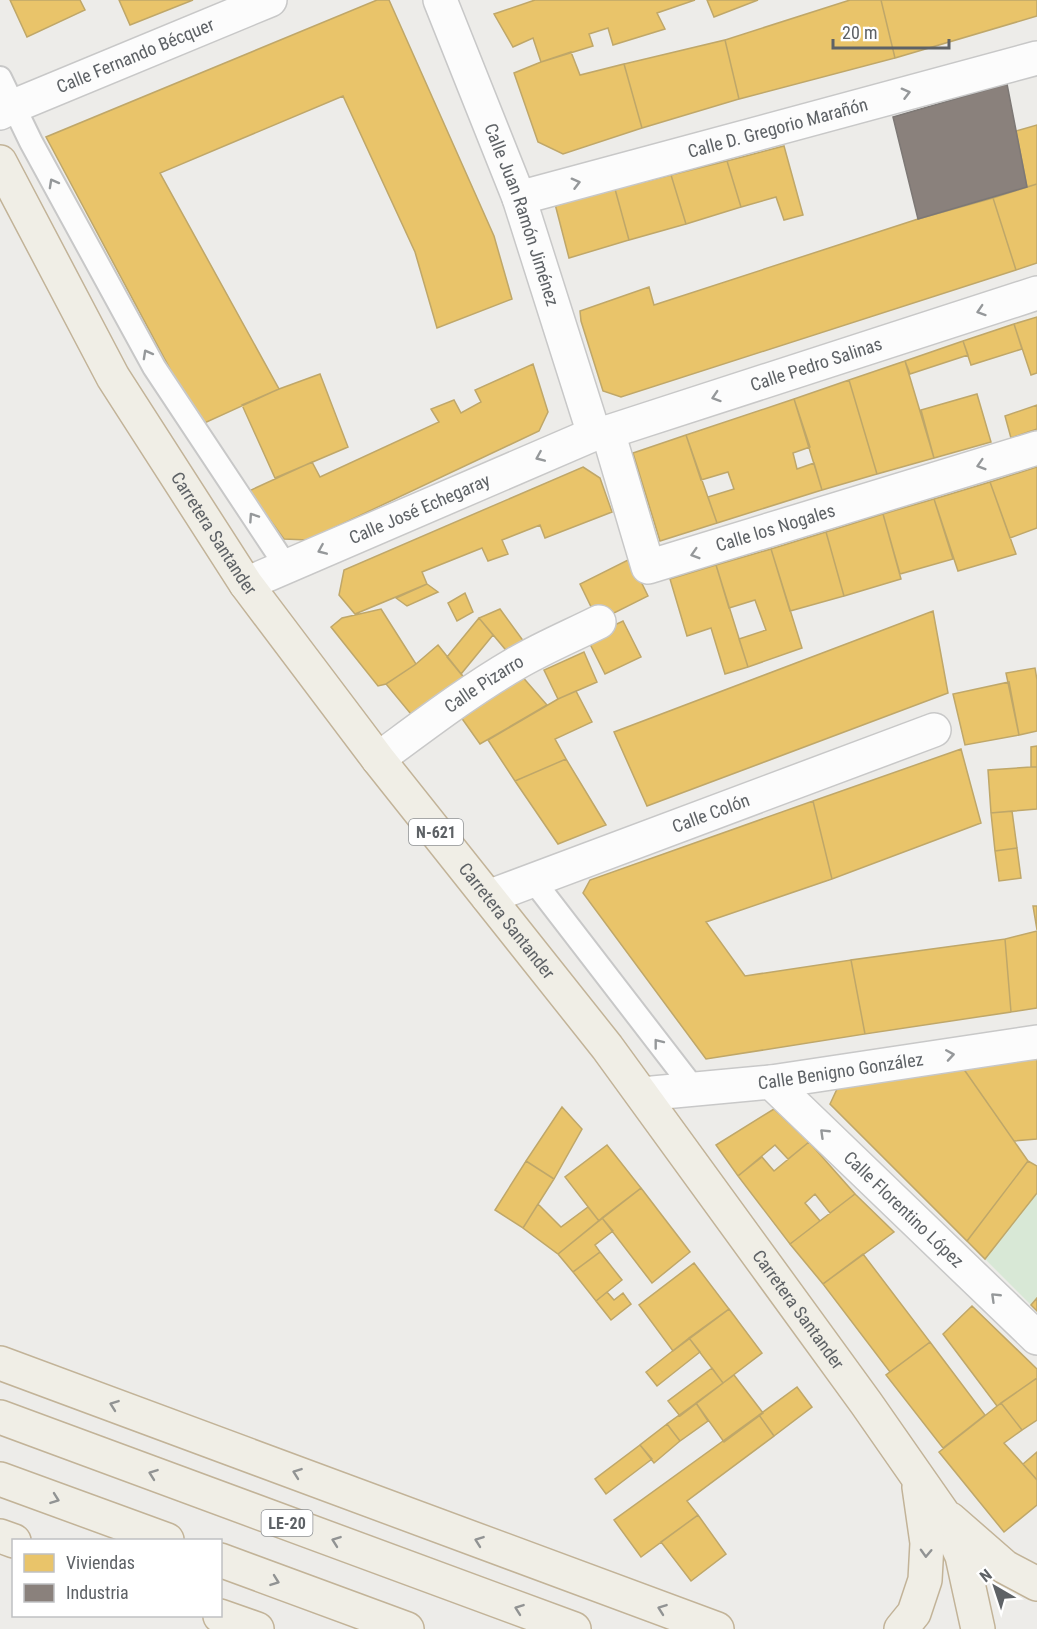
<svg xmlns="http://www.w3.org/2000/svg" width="1037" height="1629" viewBox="0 0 1037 1629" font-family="'Roboto Condensed',sans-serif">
  <rect width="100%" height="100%" fill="#edece9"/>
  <path fill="#d8e8d6" d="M1037,1193V1298L1031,1305L985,1259Z"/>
  <path fill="#e9c46a" stroke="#bfa769" stroke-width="1.5" d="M10,0H80L85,10L27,37Z
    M119,0H193L130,25Z
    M377,0H389L494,236L512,299L437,328L415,252L343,96L160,173L279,389L200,425L46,137Z
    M535,0H695L657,13L665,29L613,45L608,28L589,34L593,46L541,62L533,38L513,47L494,14Z
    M707,0H758L714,17Z
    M850,0H881L895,58L739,99L725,40Z
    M881,0H1037V16L895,58Z
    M725,40L739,99L642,128L624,64Z
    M571,52L580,75L624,64L642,128L563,154L538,142L514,73L541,62Z
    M1037,125V184L1027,187L1016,131Z
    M784,146L803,215L784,220L776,197L741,207L727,161Z
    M727,161L741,207L686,224L671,175Z
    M671,175L686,224L629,240L615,189Z
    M1037,184V263L1016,270L993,198Z
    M615,189L629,240L569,258L555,204Z
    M993,198L1016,270L621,397L603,391L581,321L580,311L649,287L654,305L918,219Z
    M1037,317V373L1031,375L1014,324Z
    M1014,324L1022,349L971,365L963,341Z
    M963,341L968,355L910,374L905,361Z
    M905,361L934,458L877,474L849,380Z
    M533,364L548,412L539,431L308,540L284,539L249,491L312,462L320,477L439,422L431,409L454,400L461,413L481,402L475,390Z
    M320,374L348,447L275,478L242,405L279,389Z
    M849,380L877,474L822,490L794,399Z
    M977,394L991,442L934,458L921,410Z
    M794,399L810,447L793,453L797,469L814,463L822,490L717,523L708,497L734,489L728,472L701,480L686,435Z
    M1037,405V429L1011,438L1005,416Z
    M686,435L717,523L660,541L633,453Z
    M583,467L600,478L612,512L545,538L540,525L502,540L508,554L488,561L482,548L422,572L427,584L355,614L339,595L344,570Z
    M1037,467V528L1010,538L990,482Z
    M990,482L1016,554L958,571L934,499Z
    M934,499L953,559L900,574L883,514Z
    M883,514L901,579L844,596L826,532Z
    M826,532L844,596L790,611L771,549Z
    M771,549L802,648L748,667L739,639L766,630L755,600L729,608L716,565Z
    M630,559L648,596L598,621L580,584Z
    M716,565L748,667L725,674L711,628L687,636L670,579Z
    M427,584L438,592L407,606L396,598Z
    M465,593L473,612L457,621L448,603Z
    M381,609L416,664L386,684L378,686L331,627L342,618Z
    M500,609L527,646L510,655L479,618Z
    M933,611L948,693L647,806L614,732Z
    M479,618L493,635L461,674L447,657Z
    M623,621L641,657L605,674L587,638Z
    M438,645L470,685L420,725L386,684L416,664Z
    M584,652L597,682L558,699L544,670Z
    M1035,668L1037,680V731L1019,735L1006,673Z
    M520,674L547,705L480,744L458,713Z
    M1009,682L1019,735L965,745L953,694Z
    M576,691L592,722L555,739L566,759L515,781L488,740L558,699Z
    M1037,746V767H1031V747Z
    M961,749L981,823L832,879L813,801Z
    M566,759L606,825L558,844L515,781Z
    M1031,767H1037V809L991,813L988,770Z
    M813,801L832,879L706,922L745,976L851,960L865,1034L706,1059L583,893L590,880Z
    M1012,811L1017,848L995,851L991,813Z
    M1017,848L1021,878L999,881L995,851Z
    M1033,906H1037V930Z
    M1037,931V1008L1011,1012L1005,939Z
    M1005,939L1011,1012L865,1034L851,960Z
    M1037,1056V1139L1014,1141L963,1068Z
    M963,1068L1028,1161L967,1241L830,1104L838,1087Z
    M562,1107L582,1129L554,1179L526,1161Z
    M774,1109L809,1142L788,1159L775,1145L738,1176L716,1145Z
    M809,1142L855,1194L830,1213L815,1194L805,1203L820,1221L790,1244L738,1176L762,1157L774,1171Z
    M607,1145L641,1188L599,1221L565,1177Z
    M526,1161L554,1179L523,1228L495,1210Z
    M1028,1161L1037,1166V1193L985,1259L967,1241Z
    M641,1188L690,1252L652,1283L602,1218Z
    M855,1194L894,1232L823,1284L790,1244Z
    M538,1204L561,1227L588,1207L599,1221L558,1254L523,1228Z
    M602,1218L613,1231L595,1245L600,1252L573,1272L558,1254Z
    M600,1252L622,1280L596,1301L573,1272Z
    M863,1254L930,1342L890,1372L823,1284Z
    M694,1263L729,1309L673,1351L639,1305Z
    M607,1292L614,1300L623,1293L631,1304L611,1320L596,1301Z
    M1037,1298V1311L1031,1305Z
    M972,1306L1037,1369V1378L997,1406L943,1334Z
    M729,1309L762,1353L723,1383L689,1338Z
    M689,1338L700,1352L657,1386L646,1372Z
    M930,1342L985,1415L943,1448L886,1375Z
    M712,1368L723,1383L680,1416L668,1401Z
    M734,1375L763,1413L724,1442L696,1403Z
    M1037,1378V1420L1022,1430L1001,1403Z
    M797,1387L812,1407L774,1436L759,1415Z
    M696,1403L708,1421L680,1441L667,1424Z
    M1001,1403L1022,1430L1004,1443L1037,1480V1505L1004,1532L939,1452Z
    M759,1415L774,1436L687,1501L698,1515L641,1557L614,1520Z
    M667,1424L680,1441L654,1463L640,1445Z
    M640,1445L652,1459L606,1494L595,1479Z
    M1037,1452V1480L1023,1464Z
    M698,1515L726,1554L691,1581L661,1542Z"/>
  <path fill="#8a817c" stroke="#7d7875" stroke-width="1.5" d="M1007,84L1027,187L918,219L893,117Z"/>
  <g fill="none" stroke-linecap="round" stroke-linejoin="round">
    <defs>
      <path id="service" d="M0,78L31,142L154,367L286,566
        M533,880L694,1089"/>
      <g id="minor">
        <path id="s1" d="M440,0L519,198L594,434"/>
        <path id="s2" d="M0,113L14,106L270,0"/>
        <path id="s3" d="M519,198L1037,58"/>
        <path id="s4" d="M608,432L648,567L1037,448"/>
        <path id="s5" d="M246,584L594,434L608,432L1037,293"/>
        <path id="s6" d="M378,759C423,726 467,692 515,664C542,648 571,636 599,622"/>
        <path id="s7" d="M488,897L934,730"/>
        <path id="s8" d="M771,1082L1037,1338"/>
        <path id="s9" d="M642,1094L771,1082L1037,1042"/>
      </g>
      <g id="trunk">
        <path id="s10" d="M0,162L113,377L246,584L378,759L607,1047L866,1403L942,1512L962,1556L978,1629"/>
        <path d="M0,1363L717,1629"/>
        <path d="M0,1417L574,1629"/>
        <path d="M0,1479L167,1540"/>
        <path d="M950,1519L1005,1567L1037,1584"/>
        <path d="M0,1536L14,1541"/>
        <path d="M220,1560L407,1629"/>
        <path d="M220,1616L257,1629"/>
        <path d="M901,1629L914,1613L925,1580L927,1543L919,1487"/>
      </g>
    </defs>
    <use href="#service" stroke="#c8c8c8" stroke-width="26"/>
    <use href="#minor" stroke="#c8c8c8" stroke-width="36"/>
    <use href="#trunk" stroke="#c2b398" stroke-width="36"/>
    <use href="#service" stroke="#fcfcfc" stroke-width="22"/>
    <use href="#minor" stroke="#fcfcfc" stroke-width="33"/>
    <use href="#trunk" stroke="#f0eee6" stroke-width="33"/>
  </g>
  <defs><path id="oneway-chevron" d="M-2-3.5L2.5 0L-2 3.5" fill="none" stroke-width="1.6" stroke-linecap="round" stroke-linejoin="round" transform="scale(1.5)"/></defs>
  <g stroke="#95989a">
    <use href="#oneway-chevron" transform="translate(906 93) rotate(-15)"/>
    <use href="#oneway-chevron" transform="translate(53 183) rotate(-119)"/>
    <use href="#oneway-chevron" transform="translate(576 183) rotate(-15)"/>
    <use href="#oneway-chevron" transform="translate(981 311) rotate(162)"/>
    <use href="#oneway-chevron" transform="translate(147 354) rotate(-119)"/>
    <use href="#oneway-chevron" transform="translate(716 397) rotate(162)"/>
    <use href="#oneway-chevron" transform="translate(540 457) rotate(157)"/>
    <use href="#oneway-chevron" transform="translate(981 465) rotate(163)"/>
    <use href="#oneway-chevron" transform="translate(253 517) rotate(-124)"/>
    <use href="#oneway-chevron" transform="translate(322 550) rotate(157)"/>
    <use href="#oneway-chevron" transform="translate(695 554) rotate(163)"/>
    <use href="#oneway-chevron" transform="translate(658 1043) rotate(-128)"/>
    <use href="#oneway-chevron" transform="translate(950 1055) rotate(-9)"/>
    <use href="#oneway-chevron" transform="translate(824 1133) rotate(-136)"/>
    <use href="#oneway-chevron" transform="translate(995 1297) rotate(-136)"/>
  </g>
  <g stroke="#919393">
    <use href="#oneway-chevron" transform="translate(114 1405) rotate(-160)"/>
    <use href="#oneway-chevron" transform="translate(297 1473) rotate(-160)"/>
    <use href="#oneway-chevron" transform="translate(153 1474) rotate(-160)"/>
    <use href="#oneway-chevron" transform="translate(55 1499) rotate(20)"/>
    <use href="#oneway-chevron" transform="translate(336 1541) rotate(-160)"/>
    <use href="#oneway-chevron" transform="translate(479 1541) rotate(-160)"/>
    <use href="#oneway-chevron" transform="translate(926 1553) rotate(92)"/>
    <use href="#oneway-chevron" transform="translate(275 1581) rotate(20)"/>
    <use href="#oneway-chevron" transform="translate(519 1609) rotate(-160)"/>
    <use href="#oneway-chevron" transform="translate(662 1609) rotate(-160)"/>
  </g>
  <g text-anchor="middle" stroke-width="6" stroke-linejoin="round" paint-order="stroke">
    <g fill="#fff" stroke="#8e9194" stroke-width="1.5">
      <rect x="409" y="819" width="54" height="26" rx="4.5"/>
      <rect x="261.5" y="1510" width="51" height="26" rx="4.5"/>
    </g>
    <g font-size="16" font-weight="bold" fill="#5e6266">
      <text x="436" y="838">N-621</text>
      <text x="287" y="1529">LE-20</text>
    </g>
    <g font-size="18" fill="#5e6266" stroke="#fff">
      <text dy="6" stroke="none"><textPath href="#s2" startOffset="147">Calle Fernando Bécquer</textPath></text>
      <text dy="6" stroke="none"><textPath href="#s3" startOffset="268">Calle D. Gregorio Marañón</textPath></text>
      <text dy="6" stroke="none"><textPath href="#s1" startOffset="230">Calle Juan Ramón Jiménez</textPath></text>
      <text dy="6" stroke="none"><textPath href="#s5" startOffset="612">Calle Pedro Salinas</textPath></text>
      <text dy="6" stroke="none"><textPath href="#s5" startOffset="189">Calle José Echegaray</textPath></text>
      <text dy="6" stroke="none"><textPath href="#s4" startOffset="274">Calle los Nogales</textPath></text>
      <text dy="6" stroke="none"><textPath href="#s10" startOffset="429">Carretera Santander</textPath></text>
      <text dy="6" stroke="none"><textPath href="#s6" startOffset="130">Calle Pizarro</textPath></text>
      <text dy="6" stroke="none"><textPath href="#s7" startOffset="238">Calle Colón</textPath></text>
      <text dy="6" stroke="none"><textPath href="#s10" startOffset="915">Carretera Santander</textPath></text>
      <text dy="6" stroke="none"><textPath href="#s9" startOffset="200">Calle Benigno González</textPath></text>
      <text dy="6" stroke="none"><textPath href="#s8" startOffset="184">Calle Florentino López</textPath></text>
      <text dy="6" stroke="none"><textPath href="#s10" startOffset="1401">Carretera Santander</textPath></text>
    </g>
  </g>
  <rect x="12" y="1539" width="210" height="78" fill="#ffffff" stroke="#bfc0c2" stroke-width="1.5"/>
  <rect x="24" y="1554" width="30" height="18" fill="#e9c46a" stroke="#bfc0c2" stroke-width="1.5"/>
  <text x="66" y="1569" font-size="18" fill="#5e6266">Viviendas</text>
  <rect x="24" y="1584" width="30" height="18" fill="#8a817c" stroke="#bfc0c2" stroke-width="1.5"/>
  <text x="66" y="1599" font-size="18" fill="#5e6266">Industria</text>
  <g transform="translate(995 1587) rotate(321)" stroke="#ffffff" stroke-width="4.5" paint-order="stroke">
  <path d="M0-4.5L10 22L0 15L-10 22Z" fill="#5e6266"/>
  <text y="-9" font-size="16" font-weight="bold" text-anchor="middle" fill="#5e6266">N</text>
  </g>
  <path d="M833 39v9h116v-9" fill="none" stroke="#5e6266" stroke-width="3"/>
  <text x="842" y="39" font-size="18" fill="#5e6266" stroke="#ffffff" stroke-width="4.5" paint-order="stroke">20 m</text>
</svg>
